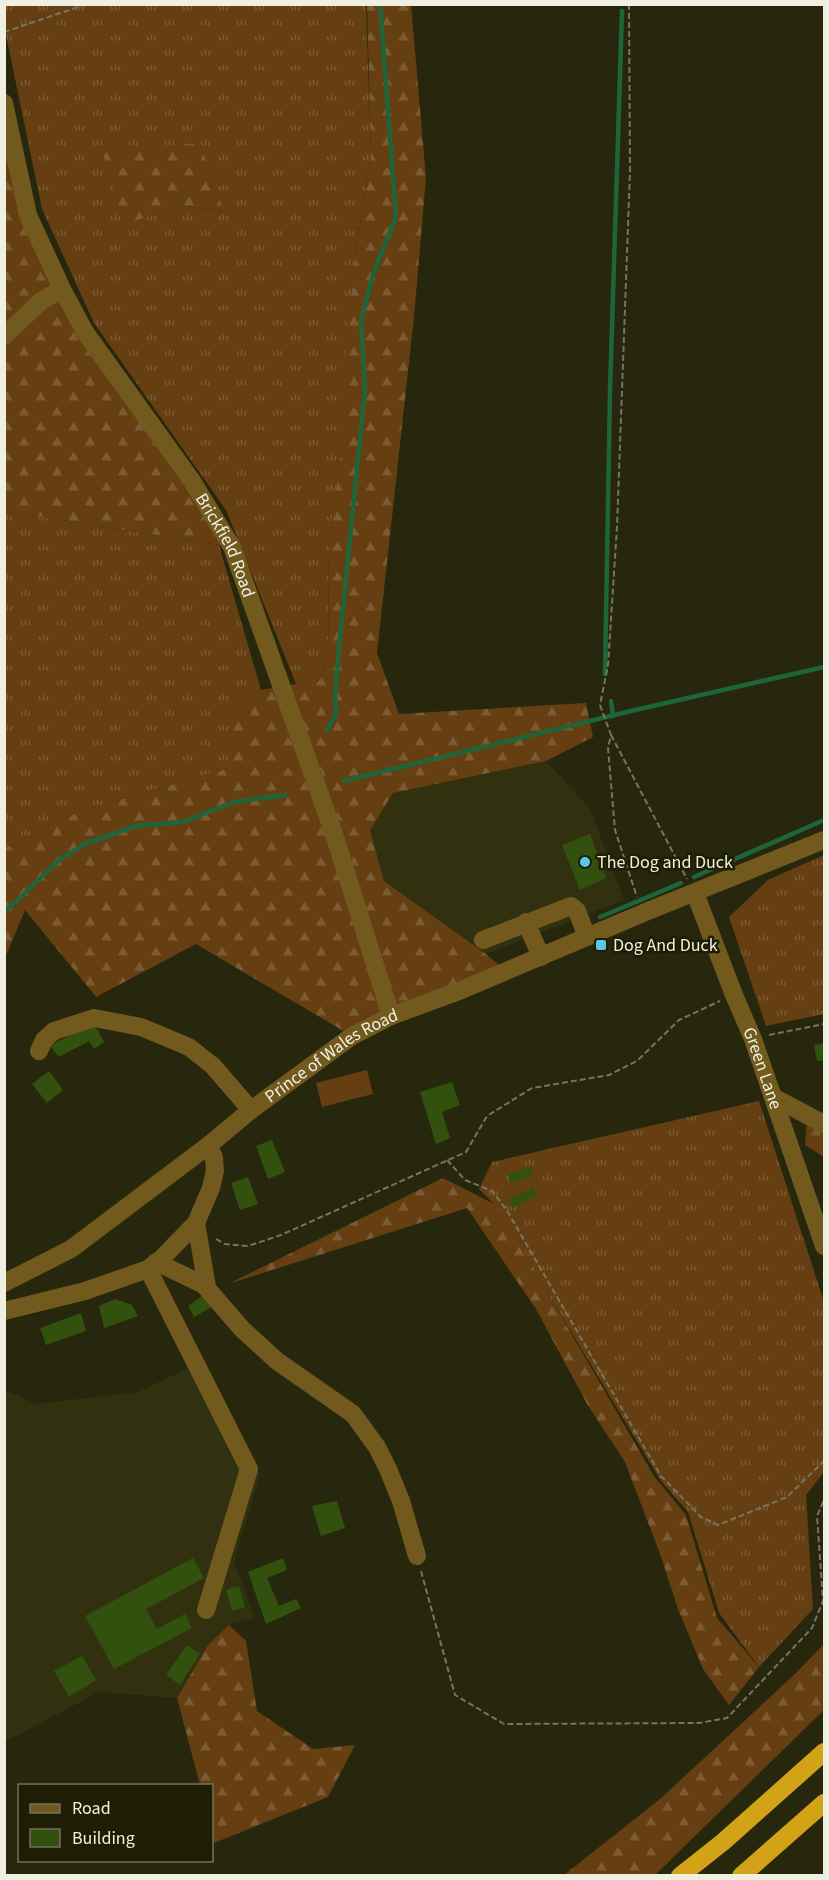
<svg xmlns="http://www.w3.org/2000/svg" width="829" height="1880" viewBox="0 0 829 1880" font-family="'Source Sans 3',sans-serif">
  <defs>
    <pattern id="grass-tufts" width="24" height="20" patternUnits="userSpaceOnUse" patternTransform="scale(1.5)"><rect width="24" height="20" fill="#653e12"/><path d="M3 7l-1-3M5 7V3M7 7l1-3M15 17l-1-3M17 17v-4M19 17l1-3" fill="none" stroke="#7b5a34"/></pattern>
    <pattern id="forest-firs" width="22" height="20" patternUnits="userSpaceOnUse" patternTransform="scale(1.5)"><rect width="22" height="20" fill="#653e12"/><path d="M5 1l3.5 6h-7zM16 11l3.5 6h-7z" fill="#7b5a34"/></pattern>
  </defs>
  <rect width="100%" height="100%" fill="#27270e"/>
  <path fill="#313110" d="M546,761L590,808L624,900L486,954L384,881L370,830L392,793Z
    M205,1360L260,1474L234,1562L255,1618L229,1625L208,1645L177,1698L99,1692L5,1742V1390L36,1404L138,1392Z"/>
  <path fill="url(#grass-tufts)" fill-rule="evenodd" d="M4,5H366L371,156L355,256L341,451L329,539L328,653L320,680L296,684L226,510L94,323L42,209L5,30ZM200,143L223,212L180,205Z
    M5,511L219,545L261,690L229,715V768L78,812L5,848Z
    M824,855V1014L766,1026L729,917L768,880Z
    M759,1101L824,1302V1472L806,1495L813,1609L759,1667L719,1613L688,1512L661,1481L494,1204L479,1189L492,1162Z"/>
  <path fill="url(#forest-firs)" d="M367,5H411L426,178L414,317L377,653L399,714L586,703L593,737L546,761L393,793L370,830L384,881L486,954L507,972L352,1036L196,944L96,997L25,910L5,958V848L78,812L229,768V715L261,690L320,680L328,653L329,539L341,451L346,351L355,256L371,156Z
    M4,103L28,215L62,289L232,547L5,511Z
    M200,143L224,212L180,205L123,225L102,150Z
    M807,1120L824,1130V1157L805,1145Z
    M443,1178L494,1204L506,1217L543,1285L654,1476L686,1515L717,1618L759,1667L729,1705L703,1669L678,1609L660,1554L625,1462L587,1404L536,1309L467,1208L228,1284Z
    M229,1625L246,1641L257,1711L313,1749L355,1745L328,1797L214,1843L212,1833V1786L200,1785L177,1698L208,1645Z
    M824,1644V1710L655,1875H564L660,1799L796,1673Z"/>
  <path fill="#653e12" d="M367,1070L373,1094L322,1107L316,1083Z"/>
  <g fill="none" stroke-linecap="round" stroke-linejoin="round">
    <path stroke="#1e653b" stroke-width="4.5" d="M605,674L610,390L622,11
      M611,701L613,716
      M327,730L336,714L335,696L339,648L365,389L361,321L373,274L396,217L380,4
      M344,781L631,711L824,667
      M694,877L824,820
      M4,911L16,902L60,859L87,843L136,826L183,822L234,802L285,795
      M600,917L681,883"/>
  </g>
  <path fill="#33510e" d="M590,834L606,878L580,890L562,845Z
    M93,1022L104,1042L94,1049L89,1041L59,1057L50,1046Z
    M824,1043V1060L817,1061L814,1045Z
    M49,1071L63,1090L47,1103L32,1084Z
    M452,1082L460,1105L442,1112L450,1138L436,1144L420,1092Z
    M272,1140L285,1172L268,1179L256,1146Z
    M530,1167L533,1176L510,1183L508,1174Z
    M248,1177L258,1204L240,1210L231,1183Z
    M533,1188L537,1196L512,1208L508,1199Z
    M205,1294L213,1306L194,1317L188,1306Z
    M115,1299L132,1305L138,1316L104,1328L99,1306Z
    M81,1313L86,1331L46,1345L40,1328Z
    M337,1501L345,1528L321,1536L312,1506Z
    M193,1558L204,1578L146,1609L157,1629L185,1614L192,1628L114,1669L85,1616Z
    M283,1558L287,1570L267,1578L279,1606L296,1599L301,1608L266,1624L248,1572Z
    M239,1586L245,1607L232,1611L226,1590Z
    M187,1645L200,1654L180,1685L166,1675Z
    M82,1656L96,1680L69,1697L54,1671Z"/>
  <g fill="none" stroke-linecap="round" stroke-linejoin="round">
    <path stroke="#757660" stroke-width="2" stroke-dasharray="6 3" stroke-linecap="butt" d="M629,4L630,171L617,527L608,665L600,705L611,735L608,748L615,830L637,897
      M4,32L87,4
      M611,735L687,879
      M769,1035L824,1024
      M447,1160L465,1180L492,1191L506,1209L661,1476L701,1517L718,1525L787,1497L824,1461
      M216,1239L225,1244L248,1246L281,1235L466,1152L487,1116L532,1088L609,1075L637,1061L679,1020L720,1001
      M421,1571L455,1695L504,1724L699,1723L727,1718L812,1628L823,1601L817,1516L824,1500"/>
    <g stroke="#725a1e" stroke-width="18">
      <path id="s1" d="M4,103L28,215L62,289L85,332L192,481L232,547L334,834L391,1016"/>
      <path d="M4,336L41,301L62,289"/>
      <path id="s2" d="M695,893L734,995L753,1039L824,1246"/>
      <path d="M526,922L541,957"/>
      <path d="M483,940L571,906L577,911L587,937"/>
      <path d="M39,1051L44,1040L54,1031L94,1018L141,1027L189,1047L213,1066L251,1110"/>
      <path d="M773,1097L824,1124"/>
      <path d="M196,1223L207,1287"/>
      <path d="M156,1262L204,1285L242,1329L277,1361L353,1414L377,1447L388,1469L401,1501L417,1556"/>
      <path d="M148,1269L249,1469L206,1610"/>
      <path id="s3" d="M4,1283L71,1249L209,1145L251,1110L352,1036L391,1016L459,991L648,911L824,840"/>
      <path d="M4,1311L85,1291L148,1269L162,1258L196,1223L211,1188L215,1171L214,1158L209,1145"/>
    </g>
    <path stroke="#d2a317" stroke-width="18" d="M680,1876L723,1842L824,1752
      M741,1876L824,1803"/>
  </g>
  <g fill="#5bc8e7" stroke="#1e1e05" stroke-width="2">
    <circle cx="585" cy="862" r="6"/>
    <rect x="595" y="939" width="12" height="12" rx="3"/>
  </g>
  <g text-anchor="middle" stroke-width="5" stroke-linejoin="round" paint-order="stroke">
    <g font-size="18" fill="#eff0e1" stroke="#1e1e05">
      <text dy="6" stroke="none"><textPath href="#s1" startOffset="501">Brickfield Road</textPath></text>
      <text dy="6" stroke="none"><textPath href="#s3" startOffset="400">Prince of Wales Road</textPath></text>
      <text dy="6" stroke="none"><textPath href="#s2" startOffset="188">Green Lane</textPath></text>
    </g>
    <g font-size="18" fill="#eff0e1" stroke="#1e1e05" text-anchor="start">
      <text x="597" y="868">The Dog and Duck</text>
      <text x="613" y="951">Dog And Duck</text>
    </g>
  </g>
  <rect width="829" height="1880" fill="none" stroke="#eff0e1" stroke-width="12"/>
  <rect x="18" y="1784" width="195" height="78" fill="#1e1e05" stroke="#72725d" stroke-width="1.5"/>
  <rect x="30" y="1804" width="30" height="9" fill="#725a1e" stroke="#72725d" stroke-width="1.5"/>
  <text x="72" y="1814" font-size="18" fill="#eff0e1">Road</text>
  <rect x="30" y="1829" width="30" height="18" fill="#33510e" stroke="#72725d" stroke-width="1.5"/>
  <text x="72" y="1844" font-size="18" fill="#eff0e1">Building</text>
</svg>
